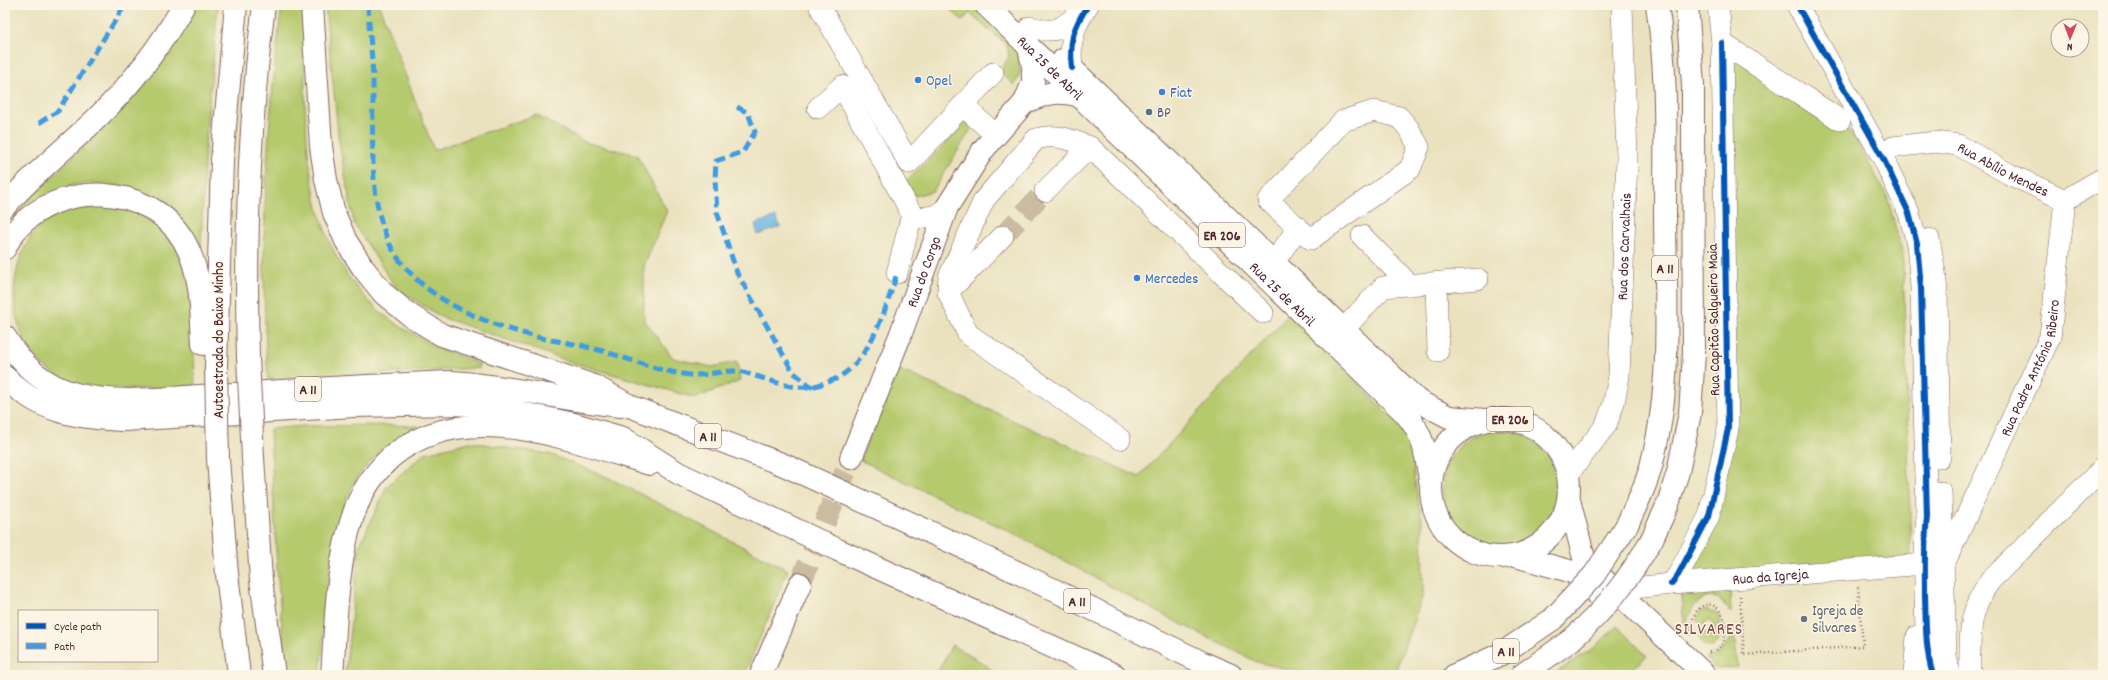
<svg xmlns="http://www.w3.org/2000/svg" width="2108" height="680" viewBox="0 0 2108 680" font-family="Dekko,sans-serif">
  <rect width="100%" height="100%" fill="#fcf5e5"/>
  <filter id="ink" filterUnits="userSpaceOnUse"><feTurbulence type="fractalNoise" baseFrequency=".025" numOctaves="2"/><feDisplacementMap in="SourceGraphic" scale="8" xChannelSelector="R" yChannelSelector="G"/><feConvolveMatrix kernelMatrix="1 2 1 2 8 2 1 2 1" color-interpolation-filters="sRGB"/></filter>
  <filter id="wash" filterUnits="userSpaceOnUse"><feTurbulence type="fractalNoise" baseFrequency=".012" numOctaves="4" result="noise"/><feDisplacementMap in="SourceGraphic" scale="16" xChannelSelector="R" yChannelSelector="G"/><feGaussianBlur stdDeviation="0.9" result="paint"/><feColorMatrix in="noise" values="0 0 0 0 0 0 0 0 0 0 0 0 0 0 0 0 0 1.4 0 .05"/><feComposite in="paint" operator="in"/></filter>
  <g filter="url(#wash)">
    <rect width="100%" height="100%" fill="#eae2bf"/>
    <path fill="#b5c96d" stroke="#80744c" d="M193,5H218L205,147L201,247C193,233 185,221 174,210C149,188 93,175 62,189C45,196 31,209 17,220L13,217C57,167 114,125 153,73C169,52 182,29 193,5Z
      M282,5H305C306,107 293,234 378,310C407,335 444,350 479,364V368L268,380C259,255 266,130 282,5Z
      M325,5H379L434,150L536,115L585,142L637,155L667,211L644,266V320L673,358L712,367L737,362L740,381L695,398L571,362L441,317L396,288L354,224L339,142Z
      M946,5H973C992,23 1036,56 1014,85L1000,71L1009,57L1007,45L969,13L963,21Z
      M1736,59L1778,83L1853,135L1887,196L1903,255L1911,558L1688,574L1717,520L1728,66Z
      M960,118L973,126L933,191L914,196L905,182L961,129L953,120Z
      M81,204C91,204 101,203 111,204C123,205 135,211 145,217C154,223 164,229 170,238C197,273 193,343 195,386C151,388 101,395 59,377C0,344 0,250 55,212C62,208 73,207 81,204Z
      M1289,314L1405,431L1414,454V478L1422,519L1423,595L1394,675H1313L1257,662L1165,616L1015,534L860,460L898,369L1139,477Z
      M388,425L419,426C398,439 378,451 362,471C328,513 326,621 320,675H286L277,568L270,429L303,426Z
      M1442 488a58 58 0 1 1 116 0a58 58 0 1 1-116 0Z
      M470,442L549,454L607,477L788,570L748,666L742,675H345L359,547L387,486L425,453Z
      M1730,588L1731,613L1720,599C1703,592 1690,607 1687,623H1684L1680,591Z
      M1707,609L1717,614C1723,626 1723,639 1712,647L1704,645L1699,638L1700,632L1703,630L1706,635L1712,634L1714,625L1709,619L1705,622L1703,626L1696,620L1701,611Z
      M1617,626L1647,656L1624,675H1552L1595,647Z
      M1734,634L1738,667L1716,669L1705,658C1720,656 1726,649 1731,635Z
      M952,645L986,665L995,675H936Z"/>
    <path fill="#6cb6e5" stroke="#5b6a88" d="M776,217L780,227L758,235L755,224Z"/>
  </g>
  <g filter="url(#ink)">
    <g fill="none" stroke-linecap="round" stroke-linejoin="round">
      <path stroke="#cabba1" stroke-width="21" stroke-dasharray="21 10" stroke-linecap="butt" d="M1003,236L1045,191"/>
      <path stroke="#cabba1" stroke-width="22" stroke-dasharray="22 11" stroke-linecap="butt" d="M800,584L851,458"/>
      <defs>
        <g id="minor">
          <path d="M822,5L820,7L909,163L993,73"/>
          <path d="M1797,5L1883,158L1909,213L1917,244L1921,287L1927,517C1924,543 1925,570 1925,596C1926,622 1925,650 1933,675"/>
          <path d="M1030,27C1056,34 1060,30 1080,13"/>
          <path d="M1722,43L1840,120"/>
          <path d="M1072,68C1069,41 1073,28 1088,5"/>
          <path d="M963,106L996,135"/>
          <path d="M818,108L842,86L914,218"/>
          <path id="s1" d="M1893,147L1935,142L1958,145L2009,174L2065,200"/>
          <path d="M1045,191L1090,147"/>
          <path d="M1362,236L1410,285"/>
          <path d="M1929,239L1935,272L1937,292L1940,457"/>
          <path d="M1274,262L1298,228L1268,200L1343,121L1374,111L1399,117L1409,129L1419,147L1410,169L1311,239L1298,228"/>
          <path d="M897,273L910,222L914,218C930,216 934,219 947,207"/>
          <path d="M1436,283L1438,351"/>
          <path d="M948,292L1003,236"/>
          <path d="M1343,330L1383,287L1478,279"/>
          <path d="M1120,439L968,334L948,292L949,277L984,200L1036,139C1056,133 1071,140 1090,147L1263,313"/>
          <path id="s2" d="M1569,473L1606,425L1614,403L1619,376L1627,157L1622,5"/>
          <path d="M1941,492L1946,656L1950,675"/>
          <path id="s3" d="M1945,562L2050,337L2065,200L2103,178"/>
          <path d="M1671,584L1678,575L1709,516L1728,429L1722,43L1718,5"/>
          <path id="s4" d="M1615,590L1671,584L1925,564"/>
          <path d="M1914,675L1917,636"/>
          <path d="M1970,675C1970,638 1967,612 1990,581L2103,468"/>
        </g>
        <g id="major">
          <path id="s5" d="M986,5L1404,412C1424,434 1426,453 1430,481"/>
          <path d="M1063,60L1418,401L1449,417L1485,420"/>
          <path d="M1025,102C1045,94 1055,90 1077,95"/>
          <circle cx="1500" cy="488" r="69"/>
          <path id="s6" d="M851,458L900,336L947,207L983,150L1025,102L1033,82V66L1029,48"/>
          <path d="M1569,500L1585,562L1705,675"/>
          <path d="M1515,556L1573,572L1600,597"/>
          <path d="M761,675L800,584"/>
        </g>
        <path id="highway" d="M312,5L321,146L326,180L334,213L346,241L363,268L384,294L411,316L442,335L594,386L632,407L784,465L1021,574L1201,662L1231,675
          M5,206C33,174 67,147 97,118C132,84 160,47 184,5
          M5,248C8,242 12,235 16,230C59,180 149,182 184,241C202,273 201,309 203,344
          M5,337C23,367 44,386 79,395C121,405 174,397 217,395C296,390 374,385 452,382C510,386 564,400 621,406
          M248,358C245,240 249,122 264,5
          M216,368L222,160L236,5
          M5,377C40,413 77,418 124,420L354,406L452,404L488,406L574,424L623,438L678,473L838,550L1115,675
          M253,458L261,580L274,675
          M218,459L227,574L239,675
          M1627,525C1637,503 1648,482 1653,458C1673,378 1665,292 1665,210C1665,142 1668,73 1657,5
          M1652,539L1668,504L1678,472L1690,413L1694,353L1693,126V85L1687,5
          M332,675C336,624 336,565 353,516C360,494 373,474 390,458C462,395 570,440 650,464
          M1455,675L1501,654L1553,619
          M1522,675L1571,640"/>
      </defs>
      <use href="#minor" stroke="#82635f" stroke-width="22"/>
      <use href="#major" stroke="#82635f" stroke-width="24"/>
      <use href="#highway" stroke="#82635f" stroke-width="24"/>
      <path stroke="#82635f" stroke-width="2.5" stroke-dasharray="1 3" stroke-linecap="butt" d="M1740,596L1742,625
        M1691,635C1689,601 1719,592 1726,626L1742,625L1744,655L1863,646L1858,587
        M1709,652H1714L1724,643L1726,626"/>
      <use href="#minor" stroke="#fff" stroke-width="21"/>
      <use href="#major" stroke="#fff" stroke-width="22"/>
      <use href="#highway" stroke="#fff" stroke-width="22"/>
      <defs>
        <path id="highway-bridge" d="M248,358L253,458
          M216,368L218,459
          M1553,619L1594,575L1627,525
          M1571,640C1606,609 1629,579 1652,539"/>
      </defs>
      <use href="#highway-bridge" stroke="#82635f" stroke-width="24" stroke-linecap="butt"/>
      <use href="#highway-bridge" stroke="#fff" stroke-width="22"/>
      <path stroke="#409be1" stroke-width="5" stroke-dasharray="10 5" stroke-linecap="butt" d="M368,5C369,29 372,54 373,78C374,133 365,212 398,258C428,301 484,323 533,336C551,341 569,342 587,347C622,355 656,372 691,375C707,376 722,370 738,371C745,372 752,375 759,377C787,386 804,393 833,380C870,364 886,308 897,273
        M737,107L748,113L755,132L743,152L716,161L715,180L717,212L737,273L793,372L813,388
        M39,123L58,111L125,5"/>
      <defs>
        <path id="cycleway" d="M1797,5L1883,158L1909,213L1917,244L1921,287L1927,517C1924,543 1925,570 1925,596C1926,622 1925,650 1933,675
          M1072,68C1069,41 1073,28 1088,5
          M1671,584L1678,575L1709,516L1728,429L1722,43"/>
      </defs>
      <use href="#cycleway" stroke="#fcf5e5" stroke-width="8"/>
      <use href="#cycleway" stroke="#0057b8" stroke-width="6"/>
    </g>
  </g>
  <g fill="#3f7fe0" stroke="#fcf5e5" stroke-width="1.5">
    <circle cx="918" cy="80" r="4"/>
    <circle cx="1162" cy="92" r="4"/>
    <circle cx="1137" cy="278" r="4"/>
  </g>
  <circle fill="#5c6f8a" stroke="#fcf5e5" stroke-width="1.5" cx="1149" cy="112" r="4"/>
  <circle fill="#6b7280" stroke="#fcf5e5" stroke-width="1.5" cx="1804" cy="619" r="4"/>
  <g text-anchor="middle" stroke-width="3" stroke-linejoin="round" paint-order="stroke">
    <g fill="#fcf5e5" stroke="#7f5f63" stroke-width="1">
      <rect x="1199" y="223" width="46" height="24" rx="3"/>
      <rect x="1652" y="256" width="26" height="24" rx="3"/>
      <rect x="295" y="377" width="26" height="24" rx="3"/>
      <rect x="1487" y="407" width="46" height="24" rx="3"/>
      <rect x="695" y="424" width="26" height="24" rx="3"/>
      <rect x="1064" y="589" width="26" height="24" rx="3"/>
      <rect x="1493" y="639" width="26" height="24" rx="3"/>
    </g>
    <g font-size="14" font-weight="bold" fill="#4a1f2b">
      <text x="1222" y="240">ER 206</text>
      <text x="1665" y="273">A 11</text>
      <text x="308" y="394">A 11</text>
      <text x="1510" y="424">ER 206</text>
      <text x="708" y="441">A 11</text>
      <text x="1077" y="606">A 11</text>
      <text x="1506" y="656">A 11</text>
    </g>
    <g font-size="15" fill="#4a1f2b" stroke="#fcf5e5">
      <text dy="5" stroke="none"><textPath href="#s5" startOffset="90">Rua 25 de Abril</textPath></text>
      <text dy="5" stroke="none"><textPath href="#s1" startOffset="117">Rua Abílio Mendes</textPath></text>
      <text dy="5" stroke="none"><textPath href="#s2" startOffset="241">Rua dos Carvalhais</textPath></text>
      <text dy="5" stroke="none"><textPath href="#s6" startOffset="200">Rua do Corgo</textPath></text>
      <text dy="5" stroke="none"><textPath href="#s5" startOffset="414">Rua 25 de Abril</textPath></text>
      <text transform="translate(1713 320) rotate(-91)" y="5">Rua Capitão Salgueiro Maia</text>
      <text transform="translate(218 340) rotate(-90)" y="5">Autoestrada do Baixo Minho</text>
      <text dy="5" stroke="none"><textPath href="#s3" startOffset="213">Rua Padre António Ribeiro</textPath></text>
      <text dy="5" stroke="none"><textPath href="#s4" startOffset="156">Rua da Igreja</textPath></text>
    </g>
    <g font-size="15" fill="#366cbe" stroke="#fcf5e5" text-anchor="start">
      <text x="926" y="85">Opel</text>
      <text x="1170" y="97">Fiat</text>
      <text x="1145" y="283">Mercedes</text>
    </g>
    <g font-size="15" fill="#4e5e75" stroke="#fcf5e5" text-anchor="start">
      <text x="1157" y="117">BP</text>
    </g>
    <g font-size="15" fill="#5b616d" stroke="#fcf5e5" text-anchor="start">
      <text x="1812" y="615">Igreja de<tspan x="1812" dy="17">Silvares</tspan></text>
    </g>
    <g font-size="17" letter-spacing="1" fill="#7b4748" stroke="#fcf5e5">
      <text x="1709" y="634">SILVARES</text>
    </g>
  </g>
  <rect width="2108" height="680" fill="none" stroke="#fcf5e5" stroke-width="20"/>
  <rect x="18" y="610" width="140" height="52" fill="#fcf5e5" stroke="#b59f9b"/>
  <rect x="26" y="623" width="20" height="6" fill="#0057b8" stroke="#b59f9b"/>
  <text x="54" y="630" font-size="12" fill="#4a1f2b">Cycle path</text>
  <rect x="26" y="643" width="20" height="6" fill="#409be1" stroke="#b59f9b"/>
  <text x="54" y="650" font-size="12" fill="#4a1f2b">Path</text>
  <g transform="translate(2070 38) rotate(181)"><circle r="19" fill="#fcf5e5" stroke="#b59f9b"/>
  <path d="M0-3L7 15L0 10L-7 15Z" fill="#d1495b"/>
  <text y="-6" font-size="11" font-weight="bold" text-anchor="middle" fill="#4a1f2b">N</text>
  </g>
</svg>
